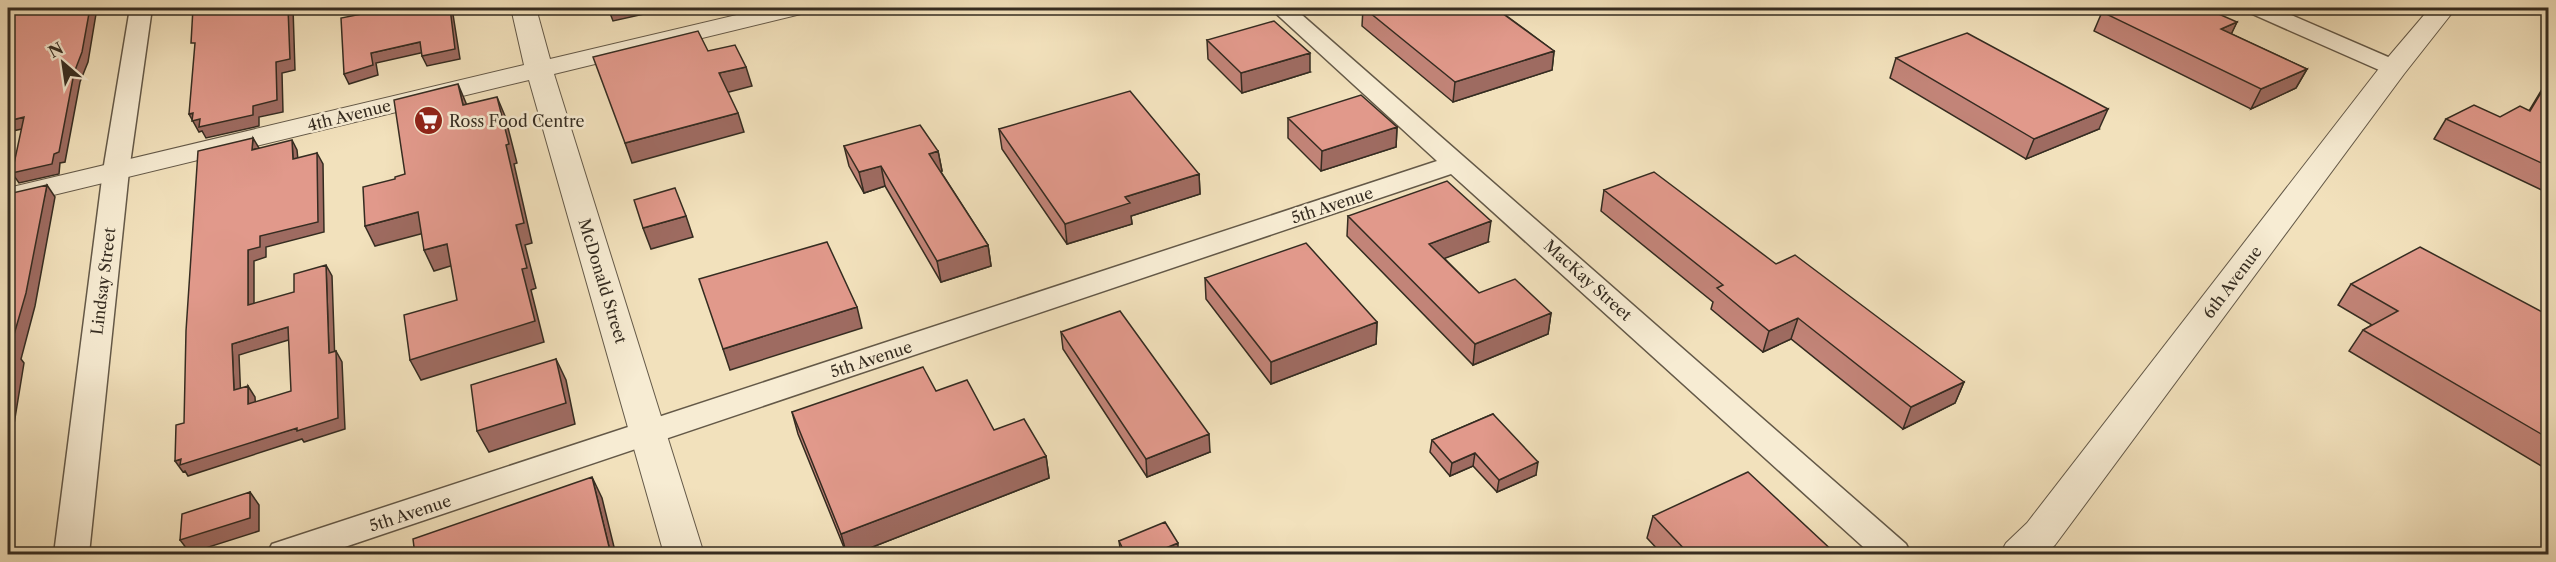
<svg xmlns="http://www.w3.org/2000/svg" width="2556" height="562" viewBox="0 0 2556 562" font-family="'Libre Caslon Text',serif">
  <rect width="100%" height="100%" fill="#f2e1bc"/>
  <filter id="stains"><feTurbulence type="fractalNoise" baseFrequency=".00333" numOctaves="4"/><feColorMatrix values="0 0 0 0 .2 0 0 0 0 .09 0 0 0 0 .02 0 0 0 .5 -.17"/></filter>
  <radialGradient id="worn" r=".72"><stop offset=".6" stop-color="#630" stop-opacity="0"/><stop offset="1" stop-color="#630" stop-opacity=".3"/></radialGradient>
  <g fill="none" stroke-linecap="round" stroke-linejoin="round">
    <defs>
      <path id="minor" d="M130,8H152L129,171L89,554H54L103,171Z
        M1270,8H1294L1906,544L1911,554H1871L1451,174L324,554H267L272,544L1437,161Z
        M2247,8H2275L2402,63L2406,68L2402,73L2394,75L2386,73L2250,13Z"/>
      <path id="tertiary" d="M511,8H536L550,59L766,8H809L805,13L554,74L704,554H664L529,80L8,206V188L524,65Z
        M2430,8H2456L2404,74L2055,545L2045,554H2000L2006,543L2027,523L2384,62Z"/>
    </defs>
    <use href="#minor" stroke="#645948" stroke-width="3"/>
    <use href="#tertiary" stroke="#645948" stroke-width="2"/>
    <use href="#minor" fill="#f7ecd3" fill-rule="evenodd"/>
    <use href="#tertiary" fill="#f7ecd3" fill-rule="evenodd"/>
  </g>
  <path fill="#c28478" stroke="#352c21" stroke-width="1.5" d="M1363,8H1505L1504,14L1554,51L1552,70L1453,102L1362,26Z
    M2102,12L2237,22L2231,34L2307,69L2296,88L2251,109L2094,31Z
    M1207,40L1310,72L1242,93L1208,59Z
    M1896,58L2099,129L2026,159L1890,78Z
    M2548,79V193L2434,139L2446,119L2500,117L2529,111Z
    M1288,118L1397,127L1396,147L1321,171L1288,138Z
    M999,129L1199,174L1200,194L1131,216L1132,224L1067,244L1002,149Z
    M844,146L938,151L942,171L941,172L988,245L991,266L941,282L885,186L864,193L849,166Z
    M1604,190L1776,264L1964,382L1955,403L1903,429L1791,339L1763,352L1711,309L1713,302L1601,211Z
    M1348,216L1488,242L1444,258L1479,293L1551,313L1548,334L1473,365L1347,236Z
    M1205,278L1377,322L1376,344L1271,384L1206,299Z
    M2351,284L2548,315V470L2349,351L2363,330L2372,325L2338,305Z
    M1061,332L1210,452L1147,477L1063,349Z
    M936,391L994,430L1046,456L1049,478L852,555H847L798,434L792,412Z
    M1493,414L1536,475L1497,492L1473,466L1450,476L1430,452L1432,440Z
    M1653,516L1837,555H1663L1647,538Z
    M1119,541L1178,555H1121Z"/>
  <path fill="#9e6b61" stroke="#352c21" stroke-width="1.5" d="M90,8H105V10L96,14L88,62L80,82L65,162L60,163L59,174L19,183L12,173L74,73Z
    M288,8H293L295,70L282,73L283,112L259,117V126L206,138L202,131L199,132L189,114L253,106L276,62Z
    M450,8H452L460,59L427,66L422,56Z
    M608,8H671L613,21Z
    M1488,8H1505L1504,16Z
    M2237,22L2228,41L2221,29Z
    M420,42L425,52L376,63L378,75L349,84L344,74L371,53Z
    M1554,51L1552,70L1453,102L1455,82Z
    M1310,53V72L1242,93L1241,73Z
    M746,67L752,86L725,93L719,73Z
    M2307,69L2296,88L2251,109L2261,89Z
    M458,84L466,103L471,125L463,105Z
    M497,97L505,116L517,163L514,164L532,243L525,245L536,288L531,290L544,342L421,380L410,360L522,269L506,145Z
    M2108,109L2099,129L2026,159L2034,139Z
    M738,113L744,132L632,163L625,143Z
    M24,117L31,127L8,132V121Z
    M1397,127L1396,147L1321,171L1322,151Z
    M253,138L259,148L252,150Z
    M292,140L297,150L299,170L293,159Z
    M938,151L942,171L933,174L929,154Z
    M317,153L323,164L324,232L266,247V257L254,261V316L248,305V250L260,236Z
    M881,166L885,186L864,193L859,172Z
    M1199,174L1200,194L1131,216L1132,224L1067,244L1065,224L1125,197Z
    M47,185L55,197L35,306L21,359L24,363L8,461V388L9,352Z
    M418,212L428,232L375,246L365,226Z
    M686,216L693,237L651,249L643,228Z
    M1491,221L1488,242L1427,265L1429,244Z
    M447,244L457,264L434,271L424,250Z
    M988,245L991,266L941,282L937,261Z
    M326,265L332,276L335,364L329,353Z
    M857,307L862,328L730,370L723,349Z
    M1551,313L1548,334L1473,365L1475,344Z
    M1798,318L1791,339L1763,352L1769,331Z
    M1377,322L1376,344L1271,384V362Z
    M288,327L295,338L239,355L241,401L234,390L232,344Z
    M336,351L342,362L345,429L304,442L302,439L188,476L185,471L183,472L175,461L297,428Z
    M556,359L566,380L575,424L489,452L477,431Z
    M1964,382L1955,403L1903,429L1911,407Z
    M248,386L255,397L256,415L248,404Z
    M1209,434L1210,452L1147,477L1146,459Z
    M1475,453L1473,466L1450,476L1452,463Z
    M1046,456L1049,478L852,555H847L841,534Z
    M1538,462L1536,475L1497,492L1499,480Z
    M592,477L602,498L616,555H611Z
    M250,492L259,505V531L190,553L180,540Z
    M1178,543V555H1149Z"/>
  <path fill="#e1998b" stroke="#352c21" stroke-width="1.5" fill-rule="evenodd" d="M8,8H90L82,52L74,73L59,152L54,154L52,164L12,173L24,117L8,121Z
    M193,8H288L290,59L276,62L277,100L253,106V115L199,127L200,119L192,121L193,113L189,114L195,43H191Z
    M392,8H450L455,49L422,56L420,42L371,53L373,65L344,74L341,18Z
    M1364,8H1495L1554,51L1455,82Z
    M2114,8H2205L2237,22L2221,29L2307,69L2261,89L2102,12Z
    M1274,21L1310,53L1241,73L1207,40Z
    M698,31L708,51L735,45L746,67L719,73L738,113L625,143L593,57Z
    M1967,33L2108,109L2034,139L1896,58Z
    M2548,81V166L2446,119L2474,105L2500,117L2520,106L2530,111Z
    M458,84L463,105L497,97L509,144L506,145L524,223L516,225L527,268L522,269L535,321L410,360L404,315L457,300L447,244L424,250L418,212L365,226L363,187L395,179V177L405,174L394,100Z
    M1130,91L1199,174L1125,197L1130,203L1065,224L999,129Z
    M1361,95L1397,127L1322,151L1288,118Z
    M920,125L938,151L929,154L988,245L937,261L881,166L859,172L844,146Z
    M253,138L252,150L292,140L293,159L317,153L318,222L260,236V247L248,250V305L294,292V274L326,265L329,353L336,351L338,418L297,431V428L180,465L181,459L175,461L176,425L184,423L186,331L198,151ZM288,327L291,391L248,404V386L234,390L232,344Z
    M1654,172L1776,264L1795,255L1964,382L1911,407L1798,318L1769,331L1717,288L1723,285L1604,190Z
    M1447,181L1491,221L1429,244L1479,293L1515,279L1551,313L1475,344L1348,216Z
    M47,185L26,293L9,352L14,351L8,388V194Z
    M675,188L686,216L643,228L634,200Z
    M827,242L857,307L723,349L699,279Z
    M1306,243L1377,322L1271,362L1205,278Z
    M2420,247L2548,315V438L2363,330L2398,311L2351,284Z
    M1120,311L1209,434L1146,459L1061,332Z
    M556,359L566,403L477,431L471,385Z
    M923,367L936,391L967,380L994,430L1024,419L1046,456L841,534L792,412Z
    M1493,414L1538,462L1499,480L1475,453L1452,463L1432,440Z
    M1748,472L1837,555H1690L1653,516Z
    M592,477L611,555H415L413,539Z
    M250,492V518L180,540L182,514Z
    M1165,522L1178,543L1149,555H1126L1119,541Z"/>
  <defs>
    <symbol id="supermarket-disc" viewBox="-11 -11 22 22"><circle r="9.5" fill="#8f2418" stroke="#f7ecd3"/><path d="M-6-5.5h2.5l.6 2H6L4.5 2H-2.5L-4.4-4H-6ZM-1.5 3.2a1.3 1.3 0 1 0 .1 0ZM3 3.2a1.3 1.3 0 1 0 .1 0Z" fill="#fff"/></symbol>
  </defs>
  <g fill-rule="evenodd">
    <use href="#supermarket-disc" x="412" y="104" width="33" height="33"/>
  </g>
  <g text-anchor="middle" stroke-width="5" stroke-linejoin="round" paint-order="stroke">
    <g font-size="16" fill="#352c21" stroke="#f7ecd3">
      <text transform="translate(349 115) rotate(-14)" y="6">4th Avenue</text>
      <text transform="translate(1332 205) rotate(-18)" y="6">5th Avenue</text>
      <text transform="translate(1588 280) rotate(42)" y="6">MacKay Street</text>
      <text transform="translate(103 281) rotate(-83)" y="6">Lindsay Street</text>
      <text transform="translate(603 281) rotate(73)" y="6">McDonald Street</text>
      <text transform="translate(2232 282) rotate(-53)" y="6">6th Avenue</text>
      <text transform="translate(871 359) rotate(-18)" y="6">5th Avenue</text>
      <text transform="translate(410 513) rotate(-18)" y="6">5th Avenue</text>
    </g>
    <g font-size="16" fill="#352c21" stroke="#f7ecd3" text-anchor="start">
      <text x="449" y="127">Ross Food Centre</text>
    </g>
  </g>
  <rect width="2556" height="562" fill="none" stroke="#f2e1bc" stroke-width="30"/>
  <rect x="9" y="9" width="2538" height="544" fill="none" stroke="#352c21" stroke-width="3"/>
  <rect x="15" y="15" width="2526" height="532" fill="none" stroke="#352c21" stroke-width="1.5"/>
  <g transform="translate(63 63) rotate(331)" stroke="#f7ecd3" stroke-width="4.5" paint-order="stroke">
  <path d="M0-4.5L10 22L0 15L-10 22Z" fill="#352c21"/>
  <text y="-9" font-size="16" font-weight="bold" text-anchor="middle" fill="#352c21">N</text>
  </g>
  <rect width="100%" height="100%" filter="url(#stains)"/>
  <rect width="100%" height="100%" fill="url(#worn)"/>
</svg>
